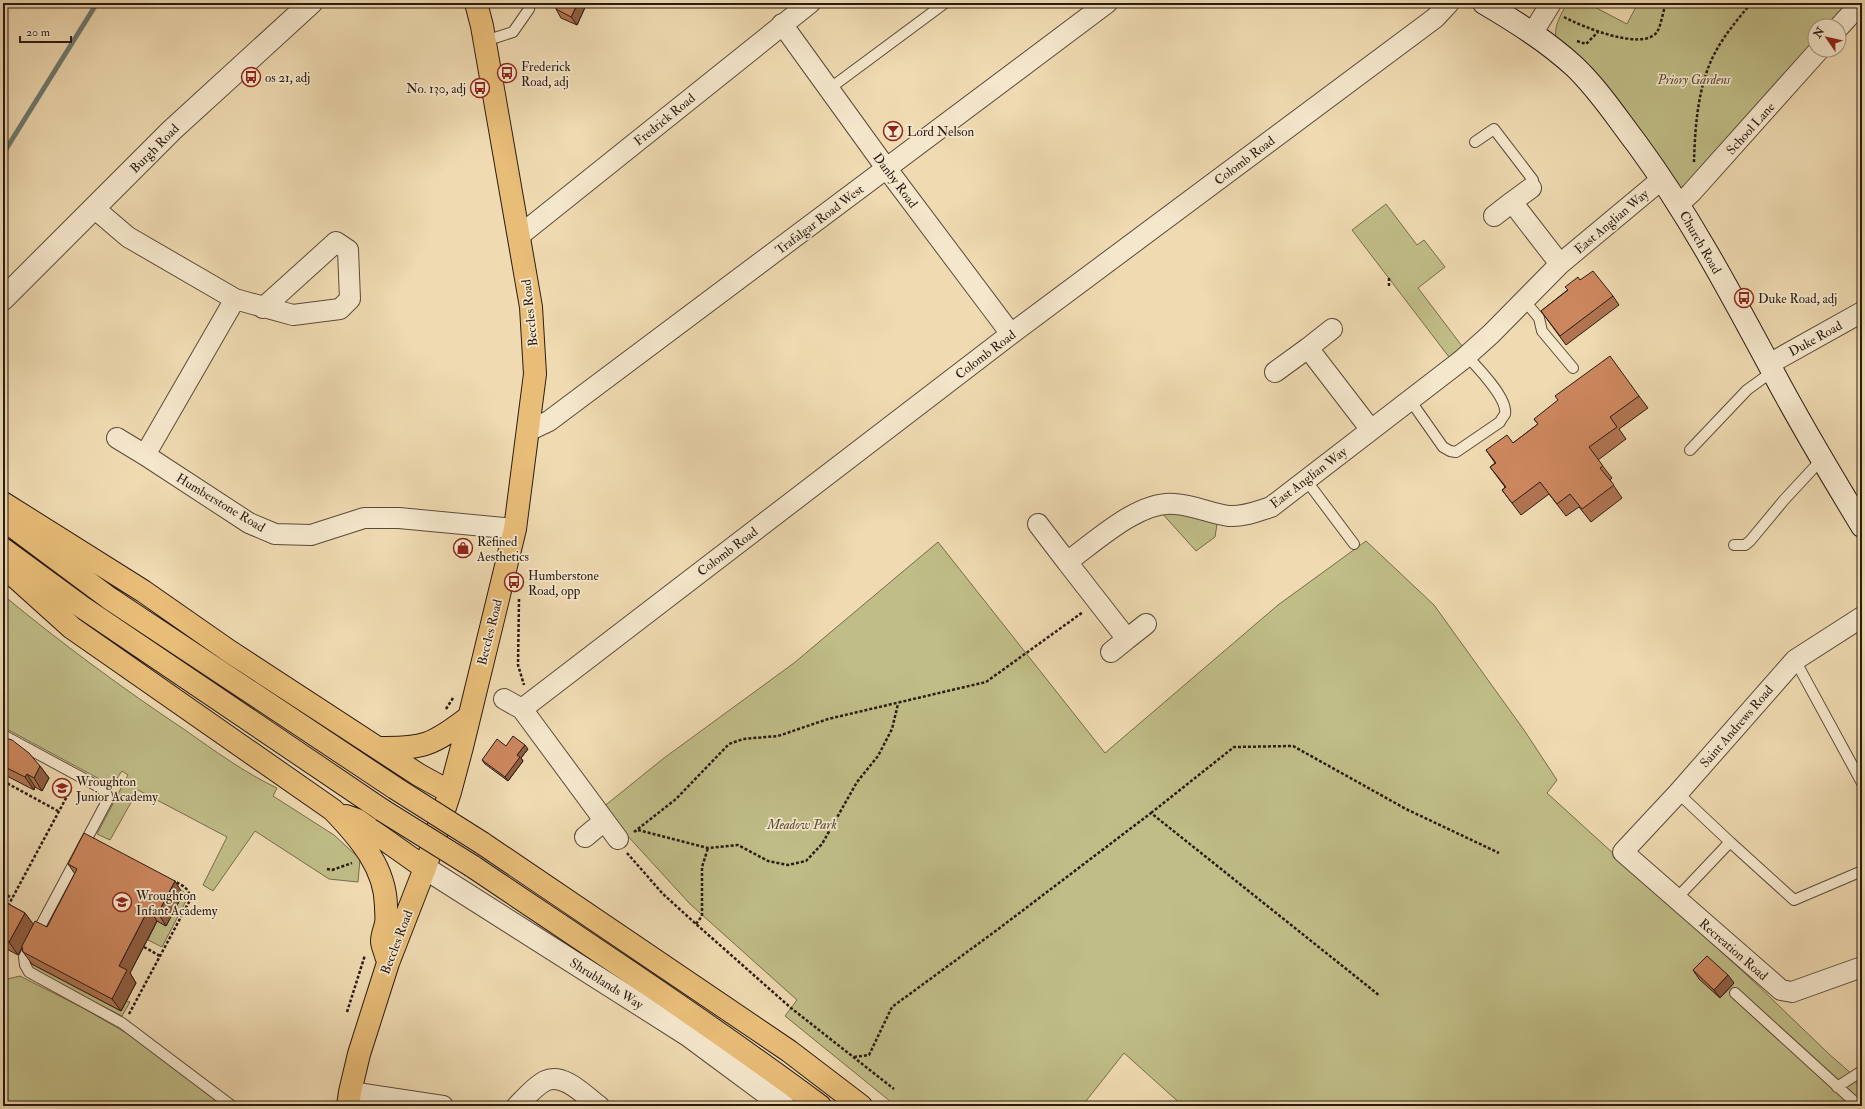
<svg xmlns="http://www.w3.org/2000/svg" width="1865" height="1109" viewBox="0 0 1865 1109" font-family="'IM FELL Double Pica',serif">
  <rect width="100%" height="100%" fill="#efdab1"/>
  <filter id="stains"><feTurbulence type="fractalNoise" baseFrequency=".005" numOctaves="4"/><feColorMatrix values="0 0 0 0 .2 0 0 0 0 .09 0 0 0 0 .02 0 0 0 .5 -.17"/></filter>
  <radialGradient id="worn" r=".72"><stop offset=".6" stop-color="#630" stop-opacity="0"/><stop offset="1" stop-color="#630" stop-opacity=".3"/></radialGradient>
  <path fill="#c0bd87" stroke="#756c4c" d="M1567,3H1587L1627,24L1638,3H1856L1837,26H1815V50L1684,195L1557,42C1552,28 1561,15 1567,3Z
    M1386,204L1417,245L1424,240L1445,267L1418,288L1462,346L1449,357L1352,230Z
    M1160,511L1218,518L1215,537L1196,551Z
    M1366,541L1434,605L1524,730L1557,780L1547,793L1749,977L1829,1054L1862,1083V1106H1183L1124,1053L1082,1106H896L785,1016L797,1000L690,904L602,808L664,758L794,663L938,542L1105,753L1278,605Z
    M3,595C61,643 122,688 185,730C215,751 245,773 277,788L273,796L334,835L360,859L358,882L329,879L255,831L213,891L203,885L227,837L138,790L110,840L97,834L128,775L122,771L115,781L105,782L3,727Z
    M179,889L184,892L186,901L162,947L148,940L157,921L166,926Z
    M51,919L46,935L31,964L121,1011L126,1001L130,1002L122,1016L41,975L34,970L28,963L46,923Z
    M20,976L83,1008L128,1034L225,1106H3V980Z"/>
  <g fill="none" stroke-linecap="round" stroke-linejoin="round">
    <path stroke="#6d7a70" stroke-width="5" d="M3,154L97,3"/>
    <defs>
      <path id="service" d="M485,41L513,32L529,9L530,3
        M829,89L945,3
        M1475,142L1494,129L1533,180L1531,188
        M1524,300L1539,318L1542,331L1573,368
        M1410,400L1443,447L1450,451L1456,452L1500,422C1501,419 1504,416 1505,414C1508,398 1477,367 1467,356
        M1690,450L1747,390L1773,371
        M1306,480L1354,544
        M1734,545H1745L1750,541L1784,500L1822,459
        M1795,660L1862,783
        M3,735L101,788L107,795V801L24,957L25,965L29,972L122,1023L232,1106
        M1678,793L1730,842
        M1676,899L1730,842L1794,900L1862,871
        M1735,993L1859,1106
        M1837,1087L1862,1071"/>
      <path id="minor" d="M782,24L881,161L1011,334
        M1839,27L1861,3
        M1532,34L1551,3
        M1512,202L1531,188
        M1679,204L1691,193L1819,50
        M94,208L128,237L235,299L145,455L249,523L275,534L311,535L364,518H399L515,529
        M1494,216L1512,202L1560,264
        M519,236L810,3
        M235,299L293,315L340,309L350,299L348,250L336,242L263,308
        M1332,329L1308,348L1371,430
        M1769,364L1862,312
        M1275,372L1308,348
        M528,431L549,421L1107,3
        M117,438L145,455
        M1038,524L1067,562
        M1862,617L1795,660L1678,793L1623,852L1781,990L1792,992L1862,967
        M1146,624L1127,639L1067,562C1095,542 1139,500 1175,504C1194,505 1211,514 1229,516C1244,517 1258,511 1271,507L1462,360L1491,334L1560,264L1662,179
        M1111,652L1127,639
        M504,699L522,709L618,839
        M522,709L1011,334L1435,18L1449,3
        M585,837L604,821
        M350,1092L443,1106
        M517,1106C525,1098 535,1086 545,1081C564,1072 585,1096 599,1106"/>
      <path id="tertiary" d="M3,299L172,130L311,3
        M425,868L688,1035L784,1106"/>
      <path id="secondary" d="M1484,3C1516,22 1548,42 1575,67C1599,90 1617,118 1637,144C1690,216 1731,294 1773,372C1801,425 1831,475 1862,526"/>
      <path id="trunk" d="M3,503L143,591L229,651L419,775L450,792
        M3,519L109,598L395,788
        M3,549L82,607L382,810
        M3,566L72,628L333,810C359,837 386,868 386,907C386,912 387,918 386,923C385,929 382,935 382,941C382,946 385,951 386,956
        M378,748C423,749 433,745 469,717
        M346,816L357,820L425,868
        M482,843L789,1051L861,1106
        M472,866C589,945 707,1022 820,1106
        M348,1106L350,1092L359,1054L388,963L425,868L450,792L462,747L515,529L535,374L531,307L482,26L476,3"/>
    </defs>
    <use href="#service" stroke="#5b4b3a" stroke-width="12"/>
    <use href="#minor" stroke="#5b4b3a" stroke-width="22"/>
    <use href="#tertiary" stroke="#5b4b3a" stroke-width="24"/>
    <use href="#secondary" stroke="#2a1b12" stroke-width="24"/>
    <use href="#trunk" stroke="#2a1b12" stroke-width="24"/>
    <path stroke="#2a1b12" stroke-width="2.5" stroke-dasharray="3 2" stroke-linecap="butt" d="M1564,17C1581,26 1642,52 1657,32C1661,26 1663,11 1666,3
      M1577,41L1586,44L1598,32
      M1694,162C1695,126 1698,83 1716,51C1725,34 1739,18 1751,3
      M1389,286V278
      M519,599L518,665L524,685
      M446,709L453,698
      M3,781L58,811
      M1151,813L1234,747L1293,746L1406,809L1499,853
      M638,830L708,848L738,845L768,861L788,865L806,861L822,844L857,782L878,756L892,729L898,704
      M634,832L676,799L729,744L743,739L778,736L828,719L986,682L1083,612
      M627,853L663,894L696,924L791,1008L894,1089
      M327,869L332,870L352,863
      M3,893L12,898
      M8,906L72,787
      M696,924L702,916V867L708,848
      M144,947L160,956
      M347,1012L365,955
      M129,1014L190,900C190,888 183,886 174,881
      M854,1057L869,1055L892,1007L997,930L1151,813L1380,996"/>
    <use href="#service" stroke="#f5e7cc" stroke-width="10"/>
    <use href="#minor" stroke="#f5e7cc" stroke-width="20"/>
    <use href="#tertiary" stroke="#f5e7cc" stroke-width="22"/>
    <use href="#secondary" stroke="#f5e7cc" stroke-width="22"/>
    <use href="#trunk" stroke="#e8bd78" stroke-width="22"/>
    <defs>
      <path id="trunk-bridge" d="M395,788L482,843
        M382,810L472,866"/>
    </defs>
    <use href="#trunk-bridge" stroke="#2a1b12" stroke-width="24" stroke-linecap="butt"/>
    <use href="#trunk-bridge" stroke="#e8bd78" stroke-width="22"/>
  </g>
  <path fill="#b07451" stroke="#2a1b12" d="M558,3H587L577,25L561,18L556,9Z
    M1580,280L1613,296L1619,305L1566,345L1541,311Z
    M1639,396L1648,408L1619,429L1626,439L1598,460L1612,478L1610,480L1622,498L1591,522L1579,507L1566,516L1549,494L1521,515L1502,490L1505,487L1490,467L1495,463L1486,450L1513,443L1538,424L1534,419Z
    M3,737L40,766L49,778L42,791L35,787L34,790L3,774Z
    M506,746L528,749L521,758L523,761L508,781L485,764L482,760Z
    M68,864L183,894L166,926L157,921L130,973L136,983L121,1011L32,964L23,952L22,947L18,955L3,947V901L25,913L33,925L47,927L75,874Z
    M1693,970L1734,983L1720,998L1699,979Z"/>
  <path fill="#905e42" stroke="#2a1b12" d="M578,3H587L577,25L571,17Z
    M525,745L528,749L521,758L523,761L508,781L505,777L517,755Z
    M40,766L49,778L42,791L34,778Z
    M27,774L35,787L34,790L25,777Z
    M175,881L183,894L166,926L158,913Z
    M149,908L157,921L130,973L136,983L121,1011L112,999L119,966Z
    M25,913L34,925L18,955L9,942Z
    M1728,975L1734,983L1720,998L1714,990Z"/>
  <path fill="#cd875e" stroke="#2a1b12" d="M558,3H578L571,17L556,9Z
    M1593,271L1613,296L1560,336L1541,311L1568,290L1565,287L1578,277L1580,280Z
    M1610,356L1639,396L1610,417L1617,427L1589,447L1603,466L1600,468L1614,485L1582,509L1570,494L1557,504L1540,482L1512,503L1502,490L1506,487L1490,467L1496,463L1486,450L1507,435L1513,443L1538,424L1534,419L1558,400L1555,396Z
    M513,736L525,745L517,755L520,757L505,777L482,760L497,739L506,746Z
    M3,737L12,740L29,753L40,766L34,778L27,774L25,777L3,766Z
    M84,833L175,881L158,913L149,908L119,966L127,970L112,999L23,952L22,946L35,921L47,927L77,869L68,864Z
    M3,901L25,913L9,942L3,939Z
    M1707,956L1728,975L1714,990L1693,970Z"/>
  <defs>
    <symbol id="bus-ring" viewBox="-11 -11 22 22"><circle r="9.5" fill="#f5e7cc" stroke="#8f2418" stroke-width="1.5"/><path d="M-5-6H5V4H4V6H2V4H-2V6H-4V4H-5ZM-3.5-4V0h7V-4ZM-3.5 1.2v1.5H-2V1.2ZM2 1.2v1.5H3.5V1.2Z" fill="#8f2418"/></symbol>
    <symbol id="bar-ring" viewBox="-11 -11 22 22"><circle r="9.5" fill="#f5e7cc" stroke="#8f2418" stroke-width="1.5"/><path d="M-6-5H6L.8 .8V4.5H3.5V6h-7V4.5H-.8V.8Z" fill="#8f2418"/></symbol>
    <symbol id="shop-ring" viewBox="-11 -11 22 22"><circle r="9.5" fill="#f5e7cc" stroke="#8f2418" stroke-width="1.5"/><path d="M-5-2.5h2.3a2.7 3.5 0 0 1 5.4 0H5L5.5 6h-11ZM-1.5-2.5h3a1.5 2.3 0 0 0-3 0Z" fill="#8f2418"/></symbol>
    <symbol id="school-ring" viewBox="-11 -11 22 22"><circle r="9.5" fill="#f5e7cc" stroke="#8f2418" stroke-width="1.5"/><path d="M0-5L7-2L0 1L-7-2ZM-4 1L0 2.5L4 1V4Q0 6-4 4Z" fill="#8f2418"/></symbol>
  </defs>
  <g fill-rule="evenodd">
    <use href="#bus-ring" x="496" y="62" width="22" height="22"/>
    <use href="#bus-ring" x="240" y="66" width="22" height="22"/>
    <use href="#bus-ring" x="469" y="77" width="22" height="22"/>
    <use href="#bar-ring" x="882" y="120" width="22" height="22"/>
    <use href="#bus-ring" x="1733" y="287" width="22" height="22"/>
    <use href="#shop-ring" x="452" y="537" width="22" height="22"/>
    <use href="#bus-ring" x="503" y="571" width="22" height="22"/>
    <use href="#school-ring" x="51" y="777" width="22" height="22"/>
    <use href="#school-ring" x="111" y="891" width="22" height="22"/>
  </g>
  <g text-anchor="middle" stroke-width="3.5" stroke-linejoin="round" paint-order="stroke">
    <g font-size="13" fill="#2a1b12" stroke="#f5e7cc" text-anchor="start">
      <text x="521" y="71">Frederick<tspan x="521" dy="15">Road, adj</tspan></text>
      <text x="265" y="82">os 21, adj</text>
      <text x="466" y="93" text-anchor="end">No. 130, adj</text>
      <text x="907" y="136">Lord Nelson</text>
      <text x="1758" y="303">Duke Road, adj</text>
      <text x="477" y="546">Refined<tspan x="477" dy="15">Aesthetics</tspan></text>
      <text x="528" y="580">Humberstone<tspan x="528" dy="15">Road, opp</tspan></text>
      <text x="76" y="786">Wroughton<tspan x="76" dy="15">Junior Academy</tspan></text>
      <text x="136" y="900">Wroughton<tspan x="136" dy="15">Infant Academy</tspan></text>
    </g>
    <g font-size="13" font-style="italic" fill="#574c35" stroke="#f5e7cc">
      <text x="1694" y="84">Priory Gardens</text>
      <text x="802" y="829">Meadow Park</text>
    </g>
    <g font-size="13" fill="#2a1b12" stroke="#f5e7cc">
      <text transform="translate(664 119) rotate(-39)" y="5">Fredrick Road</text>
      <text transform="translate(1750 128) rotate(-48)" y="5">School Lane</text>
      <text transform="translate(154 148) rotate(-45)" y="5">Burgh Road</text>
      <text transform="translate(1244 160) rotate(-37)" y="5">Colomb Road</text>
      <text transform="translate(896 180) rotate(53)" y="5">Danby Road</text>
      <text transform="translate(819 219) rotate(-37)" y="5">Trafalgar Road West</text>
      <text transform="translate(1611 221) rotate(-40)" y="5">East Anglian Way</text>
      <text transform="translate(1701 242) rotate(60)" y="5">Church Road</text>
      <text transform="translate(529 313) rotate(-96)" y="5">Beccles Road</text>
      <text transform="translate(1815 338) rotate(-29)" y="5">Duke Road</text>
      <text transform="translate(985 354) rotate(-37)" y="5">Colomb Road</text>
      <text transform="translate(1308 477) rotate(-37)" y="5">East Anglian Way</text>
      <text transform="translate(221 502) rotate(31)" y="5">Humberstone Road</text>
      <text transform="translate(727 551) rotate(-37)" y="5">Colomb Road</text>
      <text transform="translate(489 632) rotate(-76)" y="5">Beccles Road</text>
      <text transform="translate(1736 726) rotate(-49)" y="5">Saint Andrews Road</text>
      <text transform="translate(396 942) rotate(-69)" y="5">Beccles Road</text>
      <text transform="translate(1734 949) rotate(41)" y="5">Recreation Road</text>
      <text transform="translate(607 983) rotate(32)" y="5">Shrublands Way</text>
    </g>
  </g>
  <rect width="1865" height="1109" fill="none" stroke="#efdab1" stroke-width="16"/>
  <rect x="4" y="4" width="1857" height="1101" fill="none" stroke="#2a1b12" stroke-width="2"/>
  <rect x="8" y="8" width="1849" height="1093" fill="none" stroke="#2a1b12"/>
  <g transform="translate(1827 38) rotate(304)"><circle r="19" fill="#f5e7cc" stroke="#a49582"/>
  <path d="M0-3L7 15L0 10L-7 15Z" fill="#8f2418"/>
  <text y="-6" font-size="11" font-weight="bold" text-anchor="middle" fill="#2a1b12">N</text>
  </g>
  <path d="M20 36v6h51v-6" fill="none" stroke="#2a1b12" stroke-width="2"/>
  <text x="26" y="36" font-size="12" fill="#2a1b12" stroke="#f5e7cc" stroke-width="3" paint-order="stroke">20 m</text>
  <rect width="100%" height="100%" filter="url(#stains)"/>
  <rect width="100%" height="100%" fill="url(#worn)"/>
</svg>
